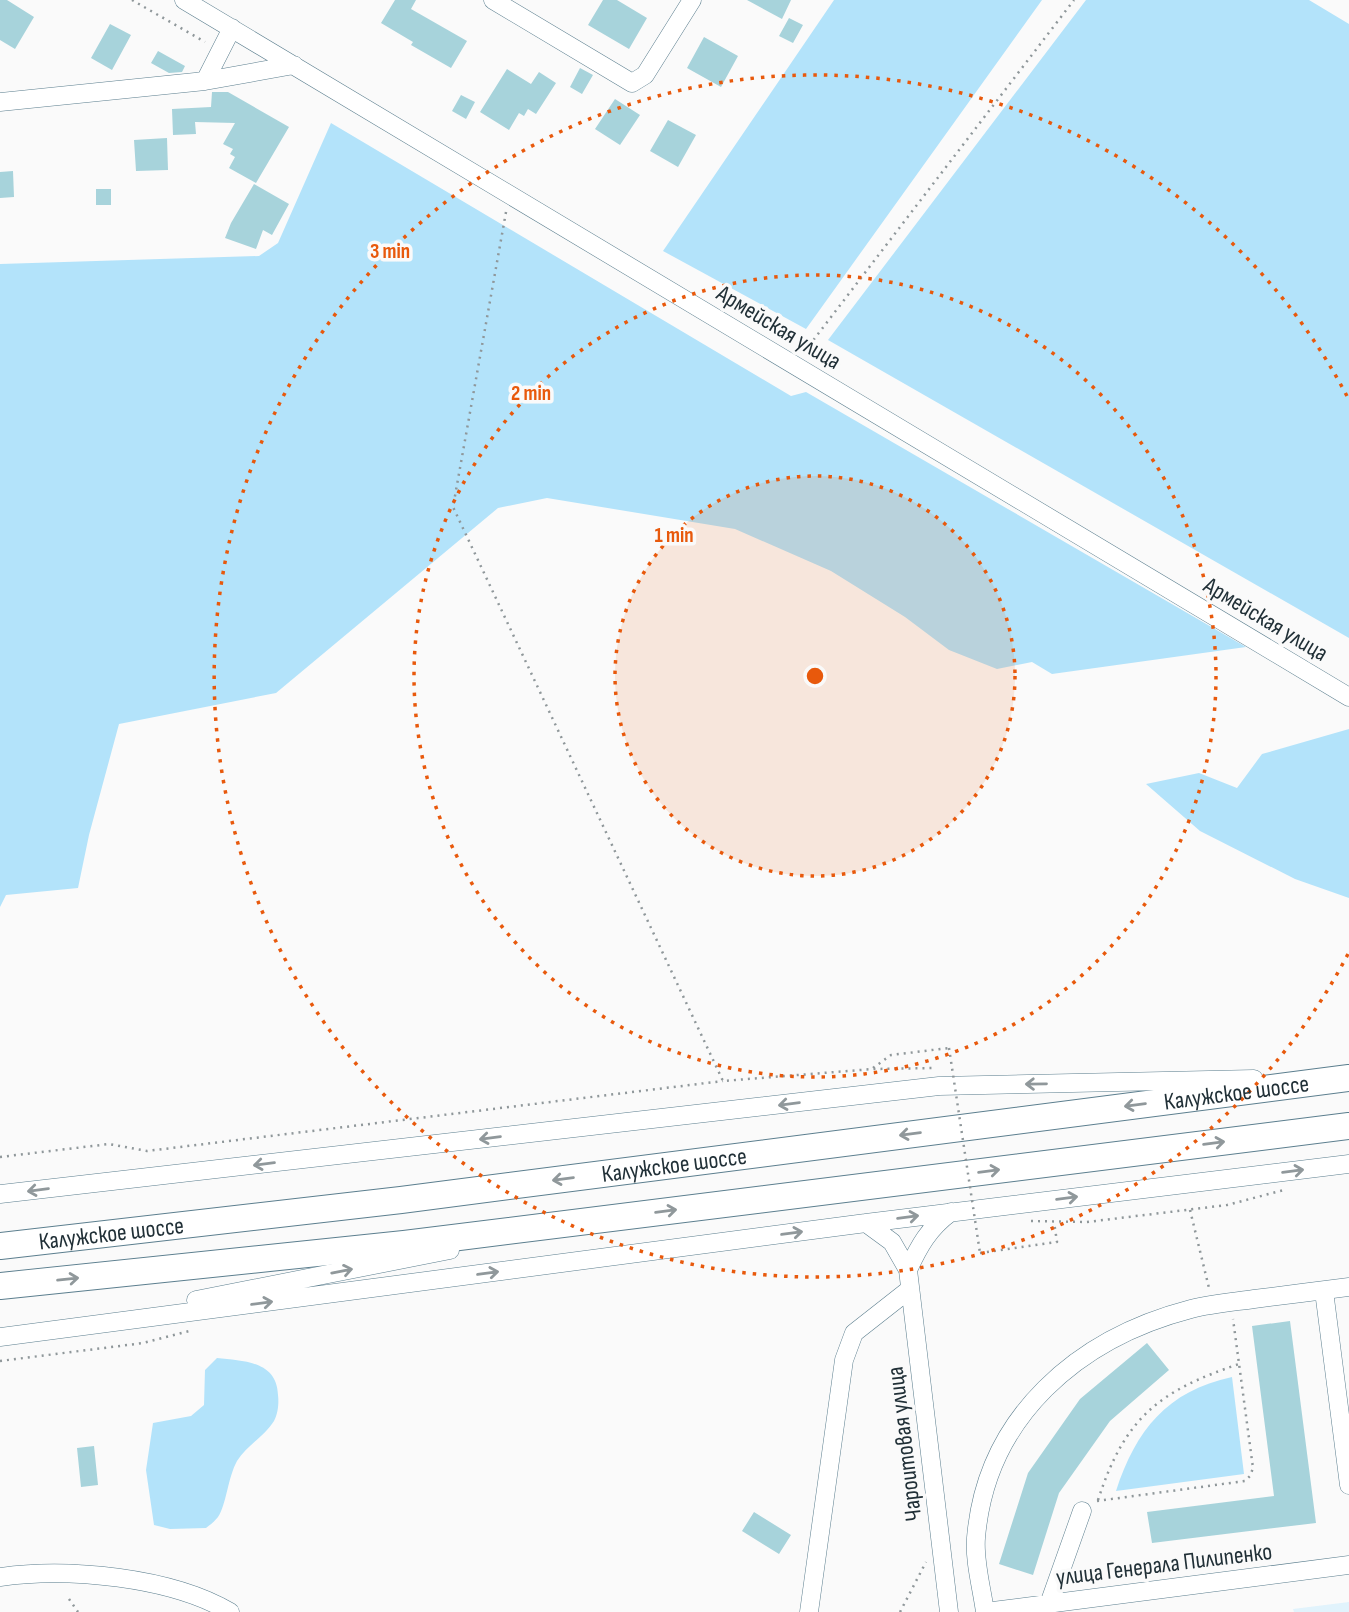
<svg xmlns="http://www.w3.org/2000/svg" width="1349" height="1612" viewBox="0 0 1349 1612" font-family="'Sofia Sans Condensed',sans-serif">
  <rect width="100%" height="100%" fill="#fafafa"/>
  <path fill="#e1f3fc" d="M1349,1602V1612H1294L1293,1609Z"/>
  <path fill="#b3e3fa" d="M834,0H1042L806,329L663,251Z
    M1086,0H1309L1349,24V638L828,340Z
    M331,123L791,396L806,392L1246,647L1052,674L1032,662L997,669L949,650L905,617L831,571L735,529L547,498L498,508L276,693L119,724L89,835L78,888L6,895L0,907V264L259,256L278,243Z
    M1349,729V898L1295,879L1200,831L1146,784L1199,773L1237,788L1262,754Z
    M217,1358C244,1361 277,1361 278,1395C279,1403 278,1414 274,1421C264,1437 247,1445 237,1461C228,1477 226,1506 218,1517C215,1521 210,1525 206,1528L170,1529L154,1525L146,1470L153,1423L191,1416L204,1405L205,1370Z
    M1232,1377L1244,1474L1116,1491C1136,1430 1167,1391 1232,1377Z"/>
  <path fill="#a7d3db" d="M0,0H7L34,17L15,49L0,40Z
    M395,0H416L411,9L467,41L451,68L411,45L413,42L381,23Z
    M603,0H617L647,18L629,49L588,25Z
    M747,0H791L782,19Z
    M789,18L803,25L793,43L779,36Z
    M110,24L131,35L112,70L91,58Z
    M704,37L738,56L721,87L687,68Z
    M158,51L185,66L182,72L169,73L151,63Z
    M580,68L593,75L582,94L570,87Z
    M507,69L531,84L539,72L556,83L536,114L528,109L524,116L519,113L509,130L480,112Z
    M212,92H228L289,127L256,183L229,168L235,157L230,154L233,149L223,144L235,123L195,122L196,134L173,135L172,109L211,107Z
    M461,95L475,102L466,119L452,111Z
    M615,99L640,115L620,145L595,129Z
    M668,120L696,135L678,167L650,151Z
    M167,138L168,170L136,171L134,140Z
    M13,171L14,197L0,198V172Z
    M254,184L289,204L272,235L263,230L256,249L225,238L231,223Z
    M96,189H111V205H96Z
    M1290,1321L1316,1523L1152,1543L1147,1512L1274,1496L1252,1326Z
    M1147,1343L1169,1370L1110,1421L1059,1493L1033,1575L999,1564L1028,1473L1080,1399Z
    M94,1446L98,1485L81,1487L77,1448Z
    M754,1512L791,1535L779,1554L742,1531Z"/>
  <g fill="none" stroke-linecap="round" stroke-linejoin="round">
    <defs>
      <path id="minor" d="M184,0L1349,697
        M493,0L632,83L645,75L692,0
        M205,81L232,28
        M0,102L205,81L294,65
        M0,1194L939,1086L1254,1079
        M866,1223L892,1242L908,1270L949,1612
        M908,1270C919,1246 929,1228 951,1212
        M1349,1287C1317,1291 1286,1295 1254,1299C1233,1302 1211,1304 1191,1309C1079,1338 986,1416 976,1538C974,1561 982,1589 985,1612L1349,1565
        M1324,1291L1349,1485
        M196,1300L450,1250
        M0,1337L866,1223L1349,1164
        M0,1577C67,1567 171,1577 230,1612
        M1049,1604L1082,1511
        M809,1612L844,1360L854,1333L910,1289"/>
      <g id="highway">
        <path id="s1" d="M0,1246L401,1200L1349,1078"/>
        <path d="M0,1286L404,1244L1349,1126"/>
      </g>
    </defs>
    <use href="#minor" stroke="#5b7e8e" stroke-width="19"/>
    <use href="#highway" stroke="#5b7e8e" stroke-width="28"/>
    <path stroke="#8f979a" stroke-width="2.5" stroke-dasharray="2 5" stroke-linecap="butt" d="M132,0L205,42
      M506,212L453,507L723,1081L873,1069L933,1068
      M805,351L1074,0
      M873,1068L891,1055L949,1048
      M0,1157L109,1144L147,1151L723,1081
      M1190,1210L1209,1288
      M1031,1221L1087,1222L1227,1205L1284,1190
      M980,1253L1057,1242L1054,1222
      M0,1361L143,1343L193,1330
      M1098,1500C1125,1417 1159,1391 1239,1364
      M1097,1501L1245,1481L1250,1476L1253,1468L1233,1319
      M69,1599L78,1612
      M900,1612L926,1562"/>
    <use href="#minor" stroke="#fff" stroke-width="18"/>
    <use href="#highway" stroke="#fff" stroke-width="26"/>
    <path stroke="#8f979a" stroke-width="2.5" stroke-dasharray="2 5" stroke-linecap="butt" d="M949,1048L980,1253"/>
  </g>
  <defs><path id="oneway-shaft" d="M-6 0H5M1.5-3L5.5 0L1.5 3" fill="none" stroke-width="1.6" stroke-linecap="round" stroke-linejoin="round" transform="scale(1.75)"/></defs>
  <g stroke="#90989b">
    <use href="#oneway-shaft" transform="translate(1036 1084) rotate(179)"/>
    <use href="#oneway-shaft" transform="translate(789 1104) rotate(173)"/>
    <use href="#oneway-shaft" transform="translate(1135 1105) rotate(173)"/>
    <use href="#oneway-shaft" transform="translate(910 1134) rotate(173)"/>
    <use href="#oneway-shaft" transform="translate(490 1138) rotate(173)"/>
    <use href="#oneway-shaft" transform="translate(1214 1143) rotate(-7)"/>
    <use href="#oneway-shaft" transform="translate(264 1164) rotate(173)"/>
    <use href="#oneway-shaft" transform="translate(989 1171) rotate(-7)"/>
    <use href="#oneway-shaft" transform="translate(1293 1171) rotate(-7)"/>
    <use href="#oneway-shaft" transform="translate(563 1179) rotate(173)"/>
    <use href="#oneway-shaft" transform="translate(38 1190) rotate(173)"/>
    <use href="#oneway-shaft" transform="translate(1067 1198) rotate(-7)"/>
    <use href="#oneway-shaft" transform="translate(666 1211) rotate(-7)"/>
    <use href="#oneway-shaft" transform="translate(908 1217) rotate(-7)"/>
    <use href="#oneway-shaft" transform="translate(792 1233) rotate(-8)"/>
    <use href="#oneway-shaft" transform="translate(342 1271) rotate(-11)"/>
    <use href="#oneway-shaft" transform="translate(488 1273) rotate(-8)"/>
    <use href="#oneway-shaft" transform="translate(68 1279) rotate(-6)"/>
    <use href="#oneway-shaft" transform="translate(262 1303) rotate(-8)"/>
  </g>
  <circle cx="815" cy="676" r="200" fill="#e8590c" fill-opacity=".12"/>
  <g fill="none" stroke="#e8590c" stroke-width="3.5" stroke-dasharray="3.5 7">
    <circle cx="815" cy="676" r="200"/>
    <circle cx="815" cy="676" r="401"/>
    <path d="M1348 954A601 601 0 1 1 1348 398"/>
  </g>
  <g text-anchor="middle" stroke-width="7" stroke-linejoin="round" paint-order="stroke">
    <g font-size="24" fill="#213037" stroke="#fafafa">
      <text transform="translate(779 327) rotate(31)" y="8">Армейская улица</text>
      <text transform="translate(1266 619) rotate(31)" y="8">Армейская улица</text>
      <text dy="8" stroke="none"><textPath href="#s1" startOffset="1246">Калужское шоссе</textPath></text>
      <text dy="8" stroke="none"><textPath href="#s1" startOffset="679">Калужское шоссе</textPath></text>
      <text dy="8" stroke="none"><textPath href="#s1" startOffset="112">Калужское шоссе</textPath></text>
      <text transform="translate(904 1444) rotate(-97)" y="8">Чароитовая улица</text>
      <text transform="translate(1164 1564) rotate(-7)" y="8">улица Генерала Пилипенко</text>
    </g>
  </g>
  <circle cx="815" cy="676" r="10" fill="#e8590c" stroke="#fafafa" stroke-width="3.5"/>
  <g font-size="21" text-anchor="middle" font-weight="bold" fill="#e8590c" stroke="#fafafa" stroke-width="7" stroke-linejoin="round" paint-order="stroke">
    <text x="390" y="258">3 min</text>
    <text x="531" y="400">2 min</text>
    <text x="674" y="542">1 min</text>
  </g>
</svg>
